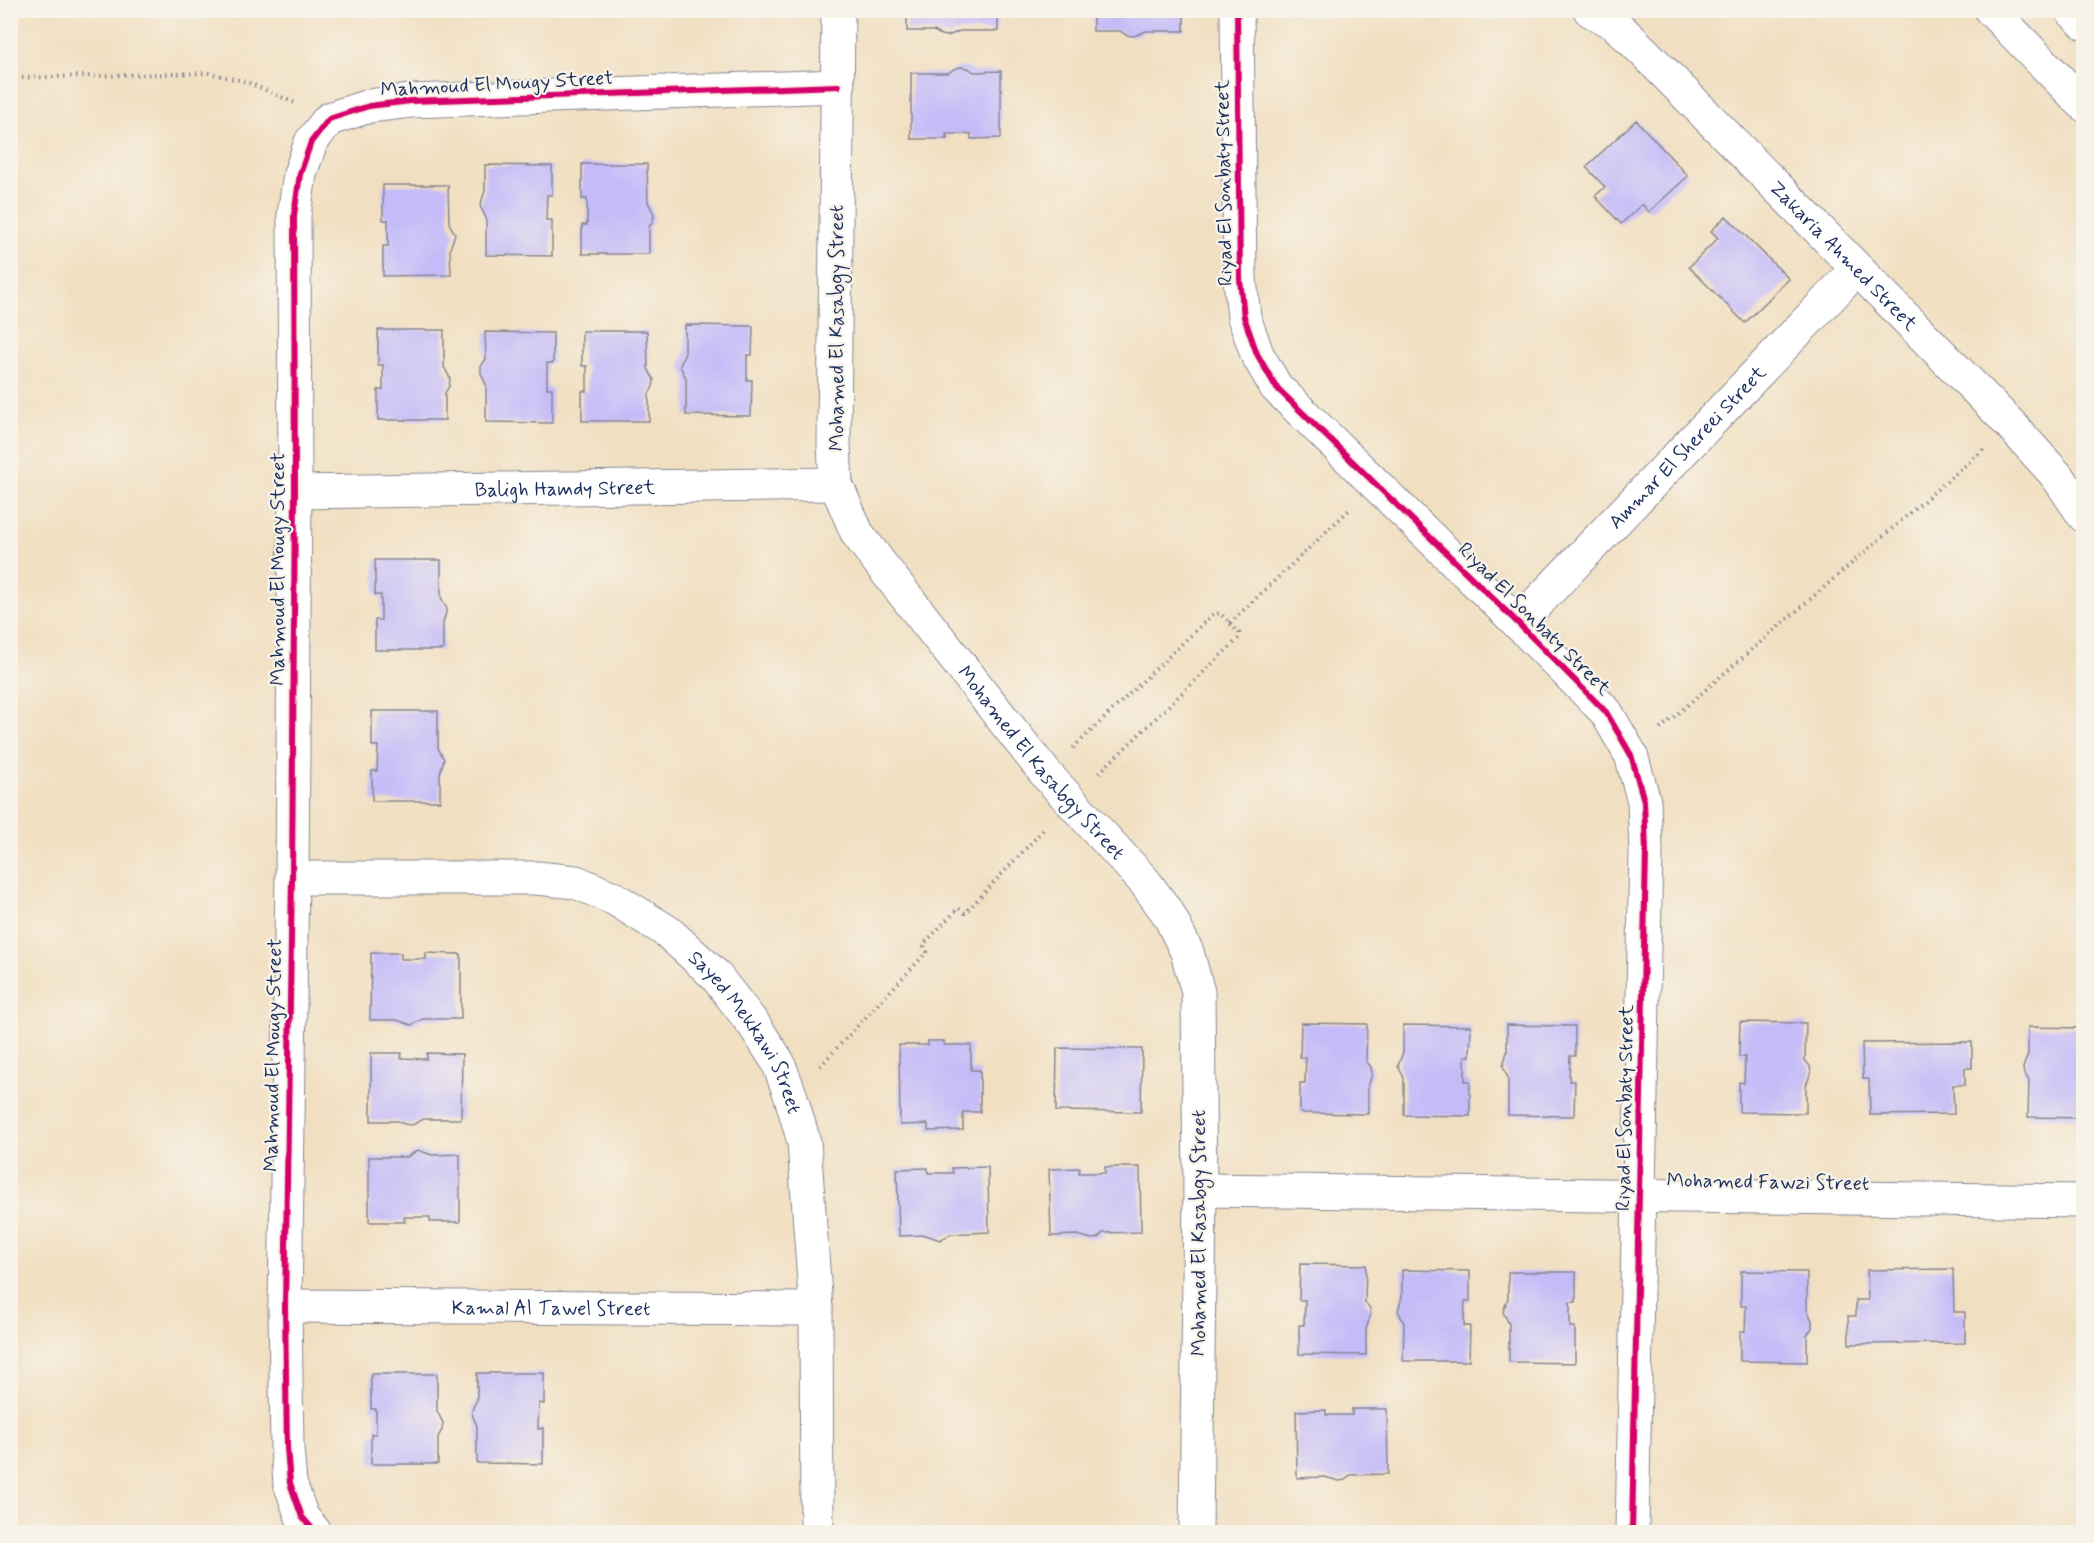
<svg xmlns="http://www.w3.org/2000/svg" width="2094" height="1543" viewBox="0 0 2094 1543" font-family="Mynerve,sans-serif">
  <rect width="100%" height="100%" fill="#f7f3e8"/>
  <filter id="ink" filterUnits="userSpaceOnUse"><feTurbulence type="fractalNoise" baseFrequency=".0167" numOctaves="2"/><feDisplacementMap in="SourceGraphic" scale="12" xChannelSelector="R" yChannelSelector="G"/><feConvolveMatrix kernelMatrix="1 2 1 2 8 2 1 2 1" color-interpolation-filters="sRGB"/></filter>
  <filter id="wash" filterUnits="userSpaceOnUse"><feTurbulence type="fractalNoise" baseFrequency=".008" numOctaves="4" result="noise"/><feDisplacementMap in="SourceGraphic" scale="24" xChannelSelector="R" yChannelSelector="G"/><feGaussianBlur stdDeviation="1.35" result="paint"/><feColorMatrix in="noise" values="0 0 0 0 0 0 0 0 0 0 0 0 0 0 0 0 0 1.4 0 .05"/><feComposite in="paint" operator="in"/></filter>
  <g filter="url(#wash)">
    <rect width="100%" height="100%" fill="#f1dfc1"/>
    <g id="blocks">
      <path fill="#c4bbf8" d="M907,10H998V31H960L948,36L941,35L934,31H907Z
        M1093,10H1184V31H1146L1134,36L1126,35L1120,31H1093Z
        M960,67L968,68L974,72L1001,71V138L971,139V134H946L947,139H911V73H948L954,69Z
        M1636,120L1688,176L1649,212L1642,204L1621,224L1595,196L1605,187L1586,167Z
        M582,164H647L648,202L654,214L653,221L649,227V254H582V225H587V199H582Z
        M485,165L552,166V195H547L546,220H552V256L486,255V218L480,206L485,191Z
        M383,185H448L449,223L455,234L450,249L451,275L383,276V246H388V220H383Z
        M1726,216L1789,279L1745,323L1689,267L1718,238L1711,231Z
        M685,325L753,326L752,355H747V380H752L751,416L686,415V378L680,366L685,352Z
        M378,330H444V367L450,378L449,386L445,393V420H378V390H383V365H378Z
        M582,331H647L648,368L654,380L653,387L649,394V421H582V391H587V366H582Z
        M485,332L553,333V363H547V388H552V423L486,422V385L481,373V366L486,359Z
        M375,560H441V597L447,609L443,623V650H375V620H381V595H375Z
        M372,711H438V748L444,759L440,774V801H372V771H377L378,746H372Z
        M371,953H401V959H426V953L461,954V1019H423L411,1025L397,1020H370Z
        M1740,1022L1806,1023L1805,1060L1810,1066L1811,1072L1806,1086V1113L1739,1112V1082L1744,1083L1745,1057H1739Z
        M1301,1023L1367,1024L1366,1061L1371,1067L1372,1073L1368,1087V1114L1300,1113V1083H1305L1306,1058H1300Z
        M1403,1025L1471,1026L1470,1056H1465V1081H1470V1116L1404,1115V1078L1398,1066L1403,1052Z
        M1507,1025L1575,1026V1056H1570L1569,1081H1575L1574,1116L1508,1115V1078L1503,1066L1507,1052Z
        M2028,1027L2084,1028V1118L2028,1117L2029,1080L2024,1074L2023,1068L2028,1054Z
        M928,1041H944V1045H971V1070H980V1112H963V1130L928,1131V1124L900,1125L899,1045H928Z
        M1972,1042V1068H1965V1085H1953L1954,1114L1870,1115L1869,1079H1863L1862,1043Z
        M1057,1048L1142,1049L1141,1112L1056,1111Z
        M371,1053H402L401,1058L427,1059V1053L462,1054L461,1119H424L412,1125L404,1124L398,1121H371Z
        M418,1150L432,1155L460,1154V1222H430V1217H404L405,1222H369V1157H407Z
        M988,1167L989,1232L951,1234L940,1240L926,1235L899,1236L897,1169L928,1168V1173H953L952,1168Z
        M1105,1167H1140L1141,1232L1103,1233L1098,1238L1092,1239L1077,1235L1051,1236L1049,1169L1080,1168L1079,1173H1105Z
        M1300,1264L1366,1265L1365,1303L1370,1308L1371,1314L1366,1329V1355L1299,1354V1325H1304L1305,1300H1299Z
        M1953,1269L1954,1312H1965V1343L1849,1344L1848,1316H1856V1300H1868L1867,1270Z
        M1402,1270L1470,1271V1301H1465L1464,1326H1470L1469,1361H1403L1404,1323L1398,1311L1402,1297Z
        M1741,1271L1807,1272V1309L1812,1321V1328L1807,1335V1362L1740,1361V1331H1745L1746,1306H1741Z
        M1508,1272H1576V1302H1570V1327H1575V1363L1509,1362V1324L1503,1312L1508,1298Z
        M477,1373H544V1404L539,1403L538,1429L543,1428V1464L477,1463V1426L472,1414L473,1407L477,1400Z
        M371,1374H437V1411L443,1423L442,1430L438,1437V1464H371V1434H376V1409H371Z
        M1352,1409H1387L1388,1474L1350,1475L1345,1480L1339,1481L1325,1477L1297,1478L1296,1411L1326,1410V1415H1352Z"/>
    </g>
  </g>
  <g filter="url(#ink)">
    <use href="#blocks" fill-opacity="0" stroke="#868790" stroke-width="1.5"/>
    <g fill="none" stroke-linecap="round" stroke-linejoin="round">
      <defs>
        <g id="minor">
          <path id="s1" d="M838,10L834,444L836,484L857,533L882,566L1046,774L1145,882L1169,915L1187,952L1198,992L1200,1190L1196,1532"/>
          <path d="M1237,10L1240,279L1244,317L1257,354L1276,387L1518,623L1606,712L1631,755L1644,801L1646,851L1632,1532"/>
          <path id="s2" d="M1590,10L1615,24L1644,52L2011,425L2057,476L2084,516"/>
          <path d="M1991,10L2084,105"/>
          <path d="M2071,10L2084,23"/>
          <path id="s3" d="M295,492L836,484"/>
          <path id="s4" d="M1518,623L1857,269"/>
          <path id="s5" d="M292,878H537L576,882L615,899L668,932L715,975L754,1025L778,1062L791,1097L804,1142L816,1309L817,1532"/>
          <path d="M1200,1190L2084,1201"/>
          <path id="s6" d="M285,1306L816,1309"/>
          <path d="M315,1532L302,1517L290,1483L287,1448L285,1306L292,878L295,492L294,215L300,174L311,142L329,119L369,106L411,101L838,86"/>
        </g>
      </defs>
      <use href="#minor" stroke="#868790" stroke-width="35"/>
      <path stroke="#868790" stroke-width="4" stroke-dasharray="1.5 4.5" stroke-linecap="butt" d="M10,78L208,73L247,82L295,103
        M1230,623L1349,510
        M1660,729L1984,449
        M1073,748L1213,614L1220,613L1239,633V638L1098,774
        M820,1066L927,952L924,948V944L958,908L965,913L967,911L1044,829"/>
      <use href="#minor" stroke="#fff" stroke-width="33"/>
      <defs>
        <path id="cycleway" d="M1237,10L1240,279L1244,317L1257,354L1276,387L1518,623L1606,712L1631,755L1644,801L1646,851L1632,1532
          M315,1532L302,1517L290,1483L287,1448L285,1306L292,878L295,492L294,215L300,174L311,142L329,119L369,106L411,101L838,86"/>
      </defs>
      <use href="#cycleway" stroke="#f7f3e8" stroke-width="10"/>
      <use href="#cycleway" stroke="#d6006c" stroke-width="6"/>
    </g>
  </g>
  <g text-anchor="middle" stroke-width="4.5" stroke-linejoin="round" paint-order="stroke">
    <g font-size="20" fill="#1b2f5e" stroke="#f7f3e8">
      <text transform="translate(497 83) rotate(-3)" y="7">Mahmoud El Mougy Street</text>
      <text transform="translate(1223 183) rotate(-91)" y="7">Riyad El Sonbaty Street</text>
      <text dy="7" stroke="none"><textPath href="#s2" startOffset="354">Zakaria Ahmed Street</textPath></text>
      <text transform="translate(836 328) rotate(-90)" y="7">Mohamed El Kasabgy Street</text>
      <text dy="7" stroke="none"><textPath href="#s4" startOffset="244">Ammar El Shereei Street</textPath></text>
      <text dy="7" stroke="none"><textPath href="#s3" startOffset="270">Baligh Hamdy Street</textPath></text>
      <text transform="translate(277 569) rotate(-90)" y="7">Mahmoud El Mougy Street</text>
      <text transform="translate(1535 618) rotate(45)" y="7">Riyad El Sonbaty Street</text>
      <text dy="7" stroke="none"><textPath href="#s1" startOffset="822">Mohamed El Kasabgy Street</textPath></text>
      <text dy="7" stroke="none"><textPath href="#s5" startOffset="518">Sayed Mekkawi Street</textPath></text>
      <text transform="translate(272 1055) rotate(-89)" y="7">Mahmoud El Mougy Street</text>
      <text transform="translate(1624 1108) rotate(-89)" y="7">Riyad El Sonbaty Street</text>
      <text transform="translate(1768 1181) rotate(1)" y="7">Mohamed Fawzi Street</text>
      <text transform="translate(1198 1233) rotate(-90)" y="7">Mohamed El Kasabgy Street</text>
      <text dy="7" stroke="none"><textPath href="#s6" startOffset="266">Kamal Al Tawel Street</textPath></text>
    </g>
  </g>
  <rect width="2094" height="1543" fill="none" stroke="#f7f3e8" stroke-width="36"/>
</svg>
